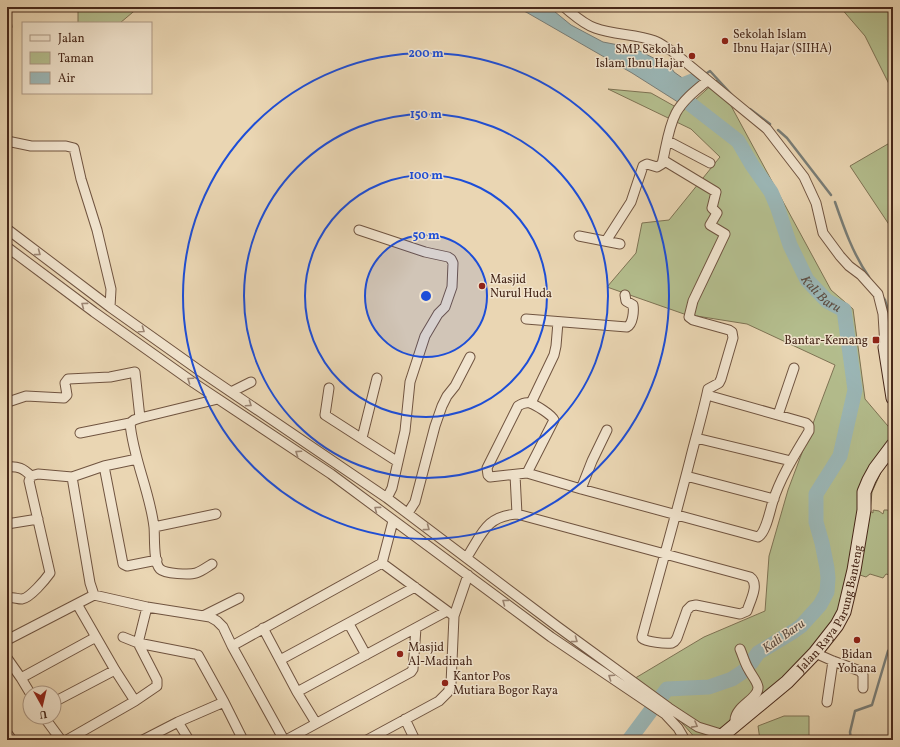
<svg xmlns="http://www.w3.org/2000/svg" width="900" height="747" viewBox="0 0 900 747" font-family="Vollkorn,serif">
  <rect width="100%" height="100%" fill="#ead6b3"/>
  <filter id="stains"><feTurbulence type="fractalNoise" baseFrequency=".005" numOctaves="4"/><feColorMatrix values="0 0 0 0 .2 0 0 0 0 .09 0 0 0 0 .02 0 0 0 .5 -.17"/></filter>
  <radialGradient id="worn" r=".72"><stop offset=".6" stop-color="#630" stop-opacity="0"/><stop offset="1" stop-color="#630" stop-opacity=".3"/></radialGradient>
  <path fill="#b4be8e" stroke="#7e7354" d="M7,7H9L12,27L7,38Z
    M81,7H139L120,23H78V11Z
    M840,7H893V92L865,36Z
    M717,80L831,290L853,309L865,399L893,432V452L889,462L881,472L872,492L870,511L873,513V510L879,511L883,514L884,510H887L893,512V576L886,574L883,578L870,574L866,577L860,575L848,599L837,626L718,740H697L669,708L632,680L704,637L765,611L769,556L788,490L835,365L747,324L684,314L607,287L636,253L642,223L669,220L720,157L691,129L608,89L651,93L683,111Z
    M893,141V228L890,226L850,166Z
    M784,716H809V740H760L758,726Z"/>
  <path fill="#9bb7b7" stroke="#797e78" d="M513,7H549L571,25L603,42L634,48L671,67L674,72L688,82L689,93L681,104L632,73L526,12Z"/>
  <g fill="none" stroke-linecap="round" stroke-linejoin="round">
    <path stroke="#797e78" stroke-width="2.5" d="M704,75L710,71L732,95
      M750,109L770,124
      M778,130L787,138L831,195
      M835,202C844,228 853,254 869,277
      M882,296L885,300L893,326
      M851,740L850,732L855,711L872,705L888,651L893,645"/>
    <g stroke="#9bb7b7" stroke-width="15">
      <path d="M675,88L695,80"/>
      <path id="s1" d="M676,89L689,103L738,141L752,165L771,192L777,206L790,245L807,280L827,301L844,310L855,390L840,456L816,494V522L822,543L827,568L828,578L827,592L820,605L801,626L794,631L758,653L751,663"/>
      <path d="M629,740L667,689L709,687L732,679L744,671"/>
    </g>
    <defs>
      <path id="street" d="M564,7C573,14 583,24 595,28C614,35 636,34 655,41C661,43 666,48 672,51L767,129L804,177L816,203L823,233L840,256L849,266L861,275L878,294L883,314L885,347
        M7,141L31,146H66L74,148L81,179L97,230L111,289L110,307
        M668,141L710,163
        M7,229L110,307L200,371L387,498L558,627L669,708L698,727L724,735
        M359,230L425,252L448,257L451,259L453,263L452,287L445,307L438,314L425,336L410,382L405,431L392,488L387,498
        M579,236L620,244
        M606,241L631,202L643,166L647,164L657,167L662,164C666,148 668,128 676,113C683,100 696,90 707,81
        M7,247L94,312L194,383L331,474L551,637L665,714L678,728L685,740
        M526,319L627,327C633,324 634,311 633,305L626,301L625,295
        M329,388L325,415L398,462
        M231,392L251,382
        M8,402L26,396L64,398L67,395L65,383L68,379L110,377L135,372L140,418
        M531,403L554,355L556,346L558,322
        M778,415L794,368
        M80,433L130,423
        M362,438L377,378
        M696,438L791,461
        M104,466L123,564L127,566L157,560
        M7,467C18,466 23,468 31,476
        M527,473L554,420C552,415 536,405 530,403C526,402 521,404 518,406L487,468L488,475L490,477L527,473L581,489L758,537C766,533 770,510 773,501C781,476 796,453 809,431V426L806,423L707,395
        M515,475L517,514
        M686,476L774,499
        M581,489L592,461L607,430
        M408,513L415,502L435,426L442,406L447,396L455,386L470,357
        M7,524L38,519
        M154,527L216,514
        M467,557C482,534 486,516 517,514L750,577C760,584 750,601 747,611L740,614L696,605L691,606L687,610L677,638C675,641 675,642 672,643C666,644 646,642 642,638V637C658,578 675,519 690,460C696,436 703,413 708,389L719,383L721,379L733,338L732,332L729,330L693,320L689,317L693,301L725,234L710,225L717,213L712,208L716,192L663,160
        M382,563L393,521
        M212,564C207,567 202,571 196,573C190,575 165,574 160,569C153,562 155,537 154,527C150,492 133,458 130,423L134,420L140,418L218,399
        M94,595L90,583L72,477L104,466L137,459
        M7,599C13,596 16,599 22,599C30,598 45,580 50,573L29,481L31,476L38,474L72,477
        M77,604L115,670L135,701
        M203,616L239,598
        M349,624L366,655
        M263,628L297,692L316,723
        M123,637L138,643L194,654
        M7,640L94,595L147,607L210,617L217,621L223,627L232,646L284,740
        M232,646L382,563L454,616
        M815,653L833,661L860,671L863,675V688
        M198,655L224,702L243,740
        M7,658L21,678L30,693
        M280,660L415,587
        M21,678L96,637
        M297,692L447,611
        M54,702L115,670
        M827,702L833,661
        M44,717L61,740
        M405,719L415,740
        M178,722L189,740
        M738,723L735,720C736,705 759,699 758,687C757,681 752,676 749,670C745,664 743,656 740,649
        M7,733L12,740
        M67,740L135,701L157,686V680L138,643L147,607
        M143,740L178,722L224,702
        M286,740L411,672L413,669L416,628
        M367,740L439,701L448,692L451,684L454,616L468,575"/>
      <g id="secondary">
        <path d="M893,347H885L893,398"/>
        <path id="s2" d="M717,740L787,682L815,653L837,625L844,612L854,570L864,510V492L869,480L875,469L893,445"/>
      </g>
    </defs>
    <use href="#street" stroke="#705440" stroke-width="11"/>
    <use href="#secondary" stroke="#47281a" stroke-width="15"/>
    <use href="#street" stroke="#f1e4ce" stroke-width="9"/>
    <use href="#secondary" stroke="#f1e4ce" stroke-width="13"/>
  </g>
  <defs><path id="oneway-chevron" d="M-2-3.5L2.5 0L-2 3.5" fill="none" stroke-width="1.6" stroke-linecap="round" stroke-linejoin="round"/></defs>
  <g stroke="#9c8674">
    <use href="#oneway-chevron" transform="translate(38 253) rotate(37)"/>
    <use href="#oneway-chevron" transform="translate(84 305) rotate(-143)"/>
    <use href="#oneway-chevron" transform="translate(142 330) rotate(35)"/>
    <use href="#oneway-chevron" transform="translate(190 380) rotate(-145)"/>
    <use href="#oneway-chevron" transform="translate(249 404) rotate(34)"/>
    <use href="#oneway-chevron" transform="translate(298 453) rotate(-146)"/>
    <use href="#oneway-chevron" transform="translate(377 509) rotate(-143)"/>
    <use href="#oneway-chevron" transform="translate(427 528) rotate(37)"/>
    <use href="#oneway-chevron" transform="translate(505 602) rotate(-143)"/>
    <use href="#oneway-chevron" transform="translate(575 640) rotate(36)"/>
    <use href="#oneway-chevron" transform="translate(611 677) rotate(-146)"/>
    <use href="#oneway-chevron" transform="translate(695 725) rotate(29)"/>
  </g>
  <circle cx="426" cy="296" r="61" fill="#1d4ed8" fill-opacity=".12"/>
  <g fill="none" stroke="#1d4ed8" stroke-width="2">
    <circle cx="426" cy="296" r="61"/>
    <circle cx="426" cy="296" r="121"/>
    <circle cx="426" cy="296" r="182"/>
    <circle cx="426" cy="296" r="243"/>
  </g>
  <g fill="#8f2418" stroke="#f1e4ce" stroke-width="1.5">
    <circle cx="725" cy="41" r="4"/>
    <circle cx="692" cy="56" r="4"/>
    <circle cx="482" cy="286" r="4"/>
    <rect x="872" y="336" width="8" height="8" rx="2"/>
    <circle cx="857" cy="640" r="4"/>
    <circle cx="400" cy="654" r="4"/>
    <circle cx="445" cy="683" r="4"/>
  </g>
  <g text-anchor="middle" stroke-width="3" stroke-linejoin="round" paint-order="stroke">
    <g font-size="12" fill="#47281a" stroke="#f1e4ce" text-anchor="start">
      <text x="733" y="38">Sekolah Islam<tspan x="733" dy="14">Ibnu Hajar (SIIHA)</tspan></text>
      <text x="684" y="53" text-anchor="end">SMP Sekolah<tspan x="684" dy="14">Islam Ibnu Hajar</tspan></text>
      <text x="490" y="283">Masjid<tspan x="490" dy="14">Nurul Huda</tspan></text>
      <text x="868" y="344" text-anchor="end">Bantar-Kemang</text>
      <text x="408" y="651">Masjid<tspan x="408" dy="14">Al-Madinah</tspan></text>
      <text x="857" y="658" text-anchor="middle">Bidan<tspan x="857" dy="14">Yohana</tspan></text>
      <text x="453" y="680">Kantor Pos<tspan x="453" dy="14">Mutiara Bogor Raya</tspan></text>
    </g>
    <g font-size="12" fill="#47281a" stroke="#f1e4ce">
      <text dy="4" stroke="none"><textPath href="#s2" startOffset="179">Jalan Raya Parung Banteng</textPath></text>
    </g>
    <g font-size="13" font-style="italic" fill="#5c4c41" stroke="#f1e4ce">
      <text dy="5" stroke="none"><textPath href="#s1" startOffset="257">Kali Baru</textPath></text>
      <text transform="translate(783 635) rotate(-35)" y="5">Kali Baru</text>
    </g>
  </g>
  <circle cx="426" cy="296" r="6" fill="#1d4ed8" stroke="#f1e4ce" stroke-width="2"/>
  <g font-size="12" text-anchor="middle" font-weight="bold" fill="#1d4ed8" stroke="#f1e4ce" stroke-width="3" stroke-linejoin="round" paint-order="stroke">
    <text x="426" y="57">200 m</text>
    <text x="426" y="118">150 m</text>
    <text x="426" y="179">100 m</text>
    <text x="426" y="239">50 m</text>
  </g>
  <rect width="900" height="747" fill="none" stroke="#ead6b3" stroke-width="24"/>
  <rect x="8" y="8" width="884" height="731" fill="none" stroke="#47281a" stroke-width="2"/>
  <rect x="12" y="12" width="876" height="723" fill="none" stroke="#47281a"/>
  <rect x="22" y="22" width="130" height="72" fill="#f1e4ce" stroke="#ad9986"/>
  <rect x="30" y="35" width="20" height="6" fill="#f1e4ce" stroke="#ad9986"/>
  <text x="58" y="42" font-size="12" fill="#47281a">Jalan</text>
  <rect x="30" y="52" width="20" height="12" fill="#b4be8e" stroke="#ad9986"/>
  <text x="58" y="62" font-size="12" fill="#47281a">Taman</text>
  <rect x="30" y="72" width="20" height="12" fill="#9bb7b7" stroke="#ad9986"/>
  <text x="58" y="82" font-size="12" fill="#47281a">Air</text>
  <g transform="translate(42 705) rotate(172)"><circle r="19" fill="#f1e4ce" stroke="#ad9986"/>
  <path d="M0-3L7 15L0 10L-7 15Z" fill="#8f2418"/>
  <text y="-6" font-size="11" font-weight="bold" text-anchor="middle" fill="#47281a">U</text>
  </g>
  <rect width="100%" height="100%" filter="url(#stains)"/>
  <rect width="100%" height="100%" fill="url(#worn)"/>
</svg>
